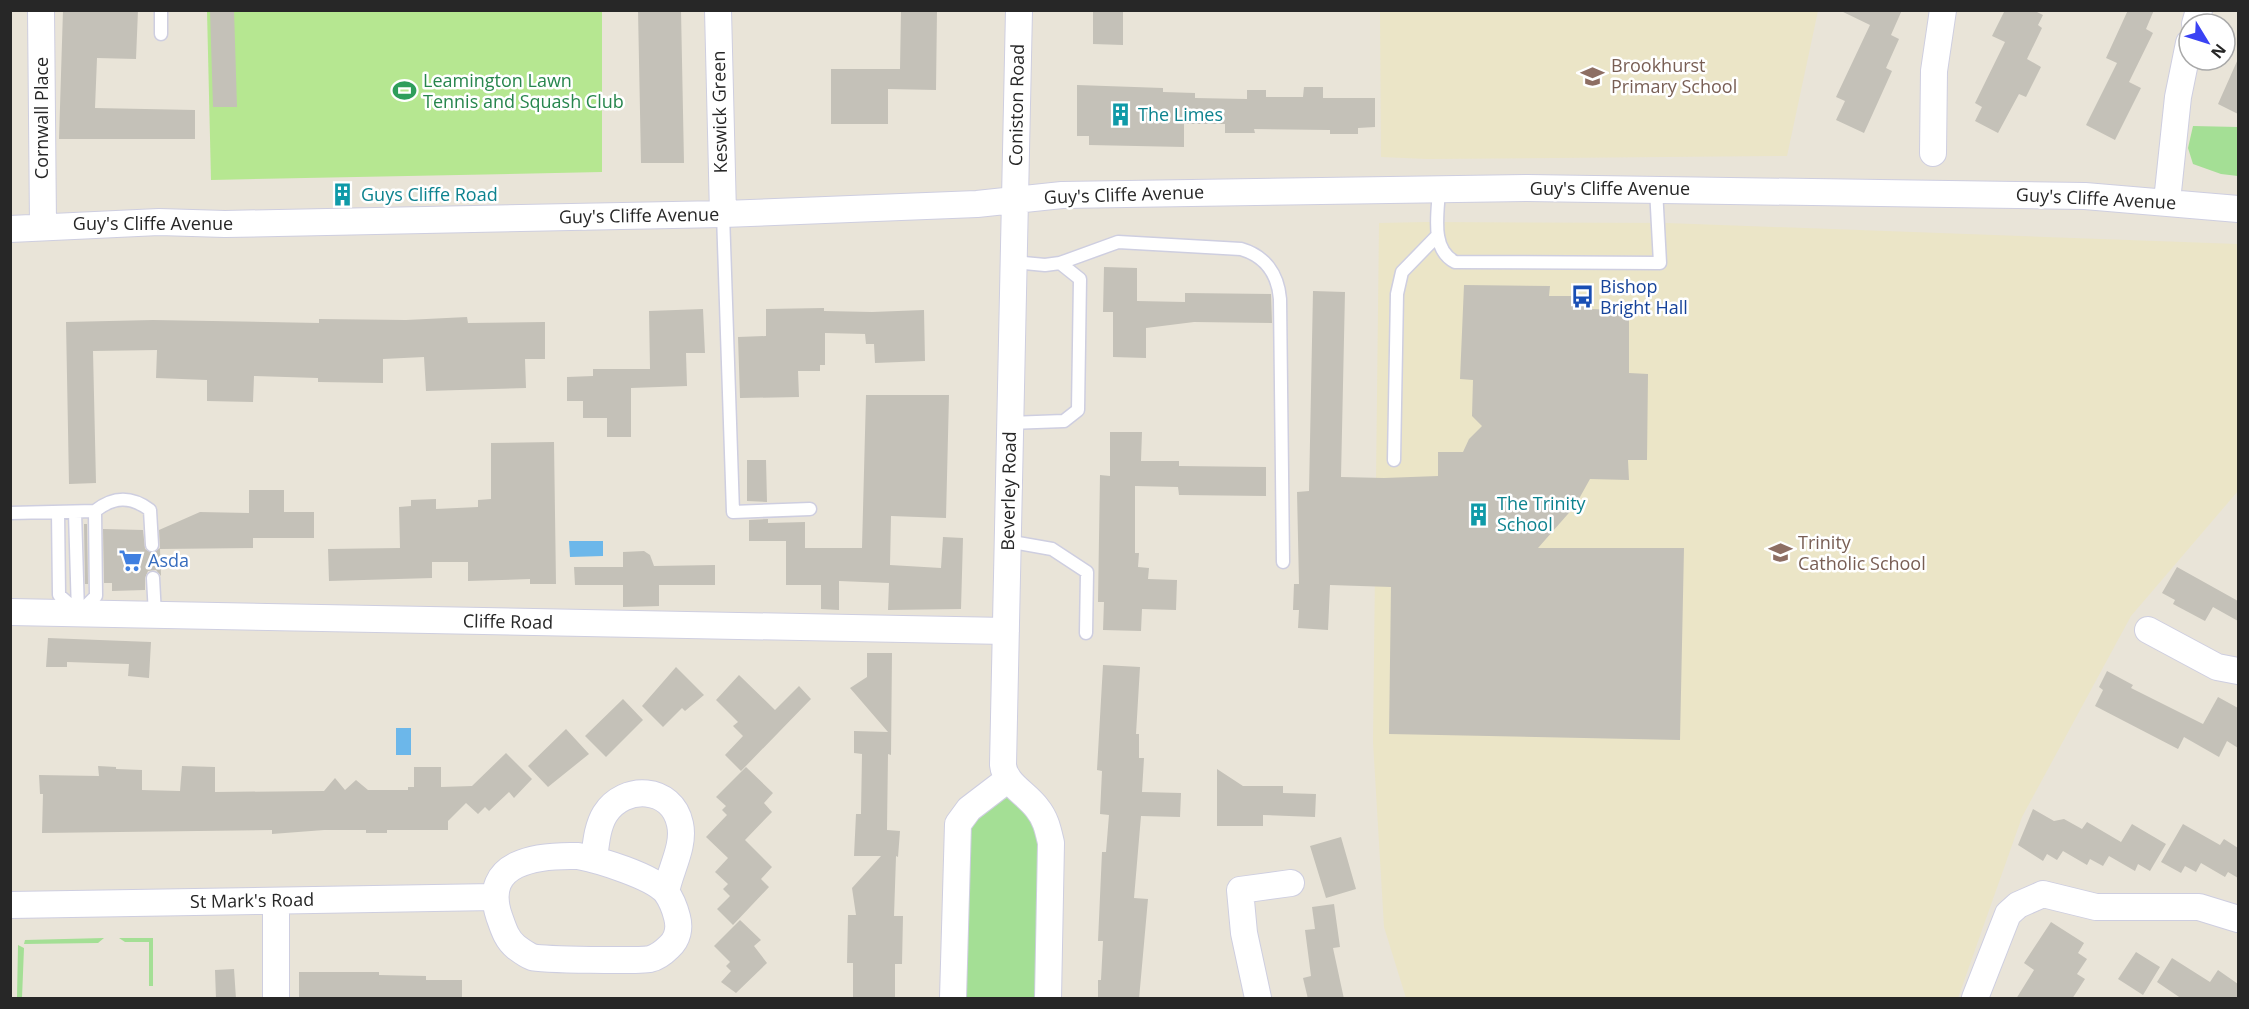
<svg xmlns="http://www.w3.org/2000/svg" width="2249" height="1009" viewBox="0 0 2249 1009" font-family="'Open Sans',sans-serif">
  <rect width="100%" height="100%" fill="#e9e4d8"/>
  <path fill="#ebe5c7" d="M1380,11V10L1818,11L1787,156L1427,159L1381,157Z
    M1426,222L1667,223L2238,244V491L2131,616L2022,817L1958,998H1406L1384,927L1373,742L1379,223Z"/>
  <path fill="#a4df95" d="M2193,126L2238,127V176L2221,174L2193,164L2188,148Z
    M1008,798L1028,812L1039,838L1036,998H963L967,828L999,799Z
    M104,938L98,943L24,944L25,940Z
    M119,938H153V986H149V942H125Z
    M18,945L24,948L22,998H17Z"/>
  <path fill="#b6e791" d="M207,11H602V172L211,180Z"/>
  <path fill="#6cb7ea" d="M569,541H603V556L570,557Z
    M396,728H411V755H396Z"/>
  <path fill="#c4c1b8" d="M63,10H138L136,59L97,58L95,108L195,110V139H59Z
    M210,10H234L237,107H213Z
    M638,10H681L684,163H641Z
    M901,10H937L936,90L888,89V124H831V69H900Z
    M1093,10H1123V45L1093,44Z
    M1839,10H1902L1891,35L1899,39L1886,68L1892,71L1864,133L1836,120L1845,101L1836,97L1870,25Z
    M2005,10H2033L2043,15L2038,25L2042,28L2027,59L2041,67L2026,97L2019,94L1998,133L1975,121L1982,107L1975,103L2005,42L1992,36Z
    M2128,10H2154L2146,29L2153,33L2129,82L2141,88L2115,140L2086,125L2117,63L2106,58Z
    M2238,59V114L2218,104Z
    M1077,85L1163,88V92L1195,93V98L1247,99V90H1266V97H1303L1304,87H1323V98H1375V127L1358,128V134H1330V130L1254,129L1255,133H1225V124H1184V147L1089,145V136H1077Z
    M1104,267L1137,268V301L1185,302V293L1271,294L1272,323L1194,322L1146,328V358L1113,357V312H1103Z
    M1464,285L1550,286L1549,296H1593L1592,309L1629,311V373L1648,374L1647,460H1628L1629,480L1590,479L1575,506L1538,548H1684L1680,740L1389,734L1391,587L1330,585L1328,630L1298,628L1299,610H1293L1294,584H1299L1297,492L1309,491L1313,291L1345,292L1341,477L1384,478L1438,476V452H1463L1469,439L1482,426L1472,416L1473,380L1460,379Z
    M824,308V311L872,312L924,310L925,361L875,363L874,344H866L865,334L825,333V365H820V371H798L799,397L740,398L738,337L766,336V309Z
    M703,309L705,353H686L687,386L631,388V437H607V418H583V401H567V377L593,376V369H650L649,311Z
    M467,317L468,323L545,322V359H525L526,388L426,391L424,357L383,359V383L318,382V378L254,376L253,402L207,401V380L156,378L157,350L93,351L96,483L69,484L66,322L153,320L319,323V319L406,320Z
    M866,395H949L946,518L891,516L890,565L941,568L943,537L963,538L961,609L888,610L889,583L839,581V610L821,609V585H786V541H749V520L768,519V523L805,522V548H862Z
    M1110,432H1142L1141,461H1179V466L1266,467V496L1179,495L1178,487L1135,486V553H1139L1138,567L1149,568L1148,579L1177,580L1176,610L1142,609L1141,631L1103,630L1104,602H1098L1100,475L1110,476Z
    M554,442L556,584H530V579L468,581V562H432V578L329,581L328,549L400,548L399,507L411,506V500L436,499V509L478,507V500L491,499V443Z
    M747,460H766L767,502L747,501Z
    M249,490H284V512H314V538H253V548L160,549L161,576L156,570L148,571L145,578V590L112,591V583H104L103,529L143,530L145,549L153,553L160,548L159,530L200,512L249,513Z
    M84,524H87L88,584H85Z
    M644,551L650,555L654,566L715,565V585H659V606L623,607V585H575L574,567H623V552Z
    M2177,567L2238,601V621L2213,607L2205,621L2173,604L2175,600L2162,593Z
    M48,638L151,642L149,678L128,676L129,664L67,662V667H46Z
    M867,653H892L891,755L888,754L887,830L900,831L898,857L896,856L894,916H903L902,964H895V999H853V963H847L848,915H856L852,888L881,856H854L856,814H861L862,754L854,753V731L888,732L850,688L867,677Z
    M1103,665L1140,667L1136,734H1139V758H1144L1142,792L1181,793L1180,817L1141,816L1134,898L1148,899L1139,999H1098V980H1101L1103,941H1098L1102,852H1106L1109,815L1100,814L1102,771L1097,770Z
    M676,667L704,695L685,711L682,708L663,727L642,706Z
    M2107,671L2133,685L2131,688L2203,724L2218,697L2238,708V748L2227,741L2219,757L2184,737L2178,749L2095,706L2103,690L2099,687Z
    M739,675L775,710L799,686L811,699L741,771L725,755L743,736L733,726L738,722L716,700Z
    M623,699L643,720L606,757L585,736Z
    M566,729L589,754L548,787L528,766Z
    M506,753L532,779L514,798L509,792L489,811L485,807L478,814L466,803L448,821V830H387V833H366V830H324L272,834V830L42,833L43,794H40L39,775L99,776L98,766L116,767V769L142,770V790L180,791L182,766L215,767V792L324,791L335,778L345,790L356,780L368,790H408V787H414V767H441V787L472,786Z
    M746,767L773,793L764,803L772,812L745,840L772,867L761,879L769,887L733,925L717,909L730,896L723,889L728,884L715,872L728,858L706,837L727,815L722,810L726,806L716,797Z
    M1217,769L1243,786H1283V793L1316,794L1315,817L1263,815V826H1217Z
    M2033,809L2054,821L2064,819L2082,829L2087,822L2121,842L2132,824L2166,844L2150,871L2138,864L2135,871L2109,856L2103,866L2090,859L2087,865L2063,851L2057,860L2047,854L2043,861L2018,845Z
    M2183,824L2220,845L2224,839L2238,848V878L2228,872L2225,877L2201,863L2196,872L2185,866L2181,873L2161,862Z
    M1341,837L1356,889L1326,898L1310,846Z
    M1334,904L1340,947L1333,948L1344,999H1308L1303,978L1311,976L1305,930L1315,929L1312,907Z
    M740,920L761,940L754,946L767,963L736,993L721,982L731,971L726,966L730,962L714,946Z
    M2051,922L2084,943L2078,953L2087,959L2077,974L2085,979L2072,999H2016L2034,970L2024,963Z
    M2136,952L2160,967L2143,995L2118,979Z
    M2172,958L2210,982L2218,970L2238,984V998L2182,999L2157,982Z
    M234,969L236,999H216L215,970Z
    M299,972H379V975L426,976V980H462V999H299Z"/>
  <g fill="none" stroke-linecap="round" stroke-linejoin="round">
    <defs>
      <path id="service" d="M161,10V34
        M1439,190C1438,213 1430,249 1455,262L1660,263L1656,189
        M723,214L733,512L810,509
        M1014,262L1045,265L1060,263L1118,242L1241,249C1265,256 1278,274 1280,299L1283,562
        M1010,423L1064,421L1078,410L1080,279L1060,263
        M1394,460L1397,294L1402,272L1438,235
        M95,511C114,496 131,496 150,510L152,545
        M58,512L59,595L77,611
        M75,512L78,613
        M10,513L95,511L96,596L81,611
        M1007,541L1052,549L1087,572L1086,633
        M153,578L155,615"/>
      <path id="minor" d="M41,10L43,225
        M718,10L723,214
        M1019,10L1003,765C1005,784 1026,793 1037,808C1046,819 1048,830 1051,843L1048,998
        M2195,24L2199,10
        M1933,153L1934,71L1943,10
        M2167,201L2178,97L2189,43
        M10,229L159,222L225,224L723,214L977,204L1062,195L1527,188L2085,196L2238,209
        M10,612L1006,631
        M2148,630L2217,667L2238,671
        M578,856C599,860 652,876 666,892C671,899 675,909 677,917C680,928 678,939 669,947C664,952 658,957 650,959C640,961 542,960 532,957C527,955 520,950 516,947C506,939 503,927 499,916C481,861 538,855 578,856Z
        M594,859C596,844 597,827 605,814C624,784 672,786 680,824C685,846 670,870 666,892
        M10,905L494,897
        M276,998V901
        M953,998L958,824L969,809L1007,780
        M1258,998L1244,933L1240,890L1291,883
        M1975,998L2008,914L2018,905L2043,894L2096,907H2199L2238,919"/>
    </defs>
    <use href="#service" stroke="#cecee0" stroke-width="15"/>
    <use href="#minor" stroke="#cecee0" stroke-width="28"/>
    <use href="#service" stroke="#fff" stroke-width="12"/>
    <use href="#minor" stroke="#fff" stroke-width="26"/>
  </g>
  <defs>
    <symbol id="school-bare" viewBox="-9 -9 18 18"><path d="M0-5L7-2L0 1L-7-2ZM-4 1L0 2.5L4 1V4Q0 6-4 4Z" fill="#8d6e63" stroke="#fff" stroke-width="2.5" paint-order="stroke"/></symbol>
    <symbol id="stadium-bare" viewBox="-9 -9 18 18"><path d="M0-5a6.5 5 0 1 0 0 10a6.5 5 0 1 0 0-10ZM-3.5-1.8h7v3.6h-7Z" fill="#2e9e5b" stroke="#fff" stroke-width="2.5" paint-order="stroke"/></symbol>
    <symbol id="building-bare" viewBox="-9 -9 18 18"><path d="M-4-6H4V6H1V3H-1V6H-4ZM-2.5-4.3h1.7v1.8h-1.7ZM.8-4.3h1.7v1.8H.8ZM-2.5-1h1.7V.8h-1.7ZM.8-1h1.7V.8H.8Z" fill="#0f9aa8" stroke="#fff" stroke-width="2.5" paint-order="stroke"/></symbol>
    <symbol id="bus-bare" viewBox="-9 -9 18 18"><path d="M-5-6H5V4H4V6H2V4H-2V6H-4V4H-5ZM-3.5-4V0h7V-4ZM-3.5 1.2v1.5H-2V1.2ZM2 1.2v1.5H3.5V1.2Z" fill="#1a4fb4" stroke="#fff" stroke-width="2.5" paint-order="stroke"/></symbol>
    <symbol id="supermarket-bare" viewBox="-9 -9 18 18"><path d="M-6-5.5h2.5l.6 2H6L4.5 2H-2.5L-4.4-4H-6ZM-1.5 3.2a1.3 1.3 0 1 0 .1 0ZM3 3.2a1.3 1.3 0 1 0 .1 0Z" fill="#3f7fe0" stroke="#fff" stroke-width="2.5" paint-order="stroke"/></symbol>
  </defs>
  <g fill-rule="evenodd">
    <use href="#school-bare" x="1576" y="60" width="33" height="33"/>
    <use href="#stadium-bare" x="388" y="74" width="33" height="33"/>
    <use href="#building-bare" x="1104" y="98" width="33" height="33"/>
    <use href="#building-bare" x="326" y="178" width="33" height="33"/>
    <use href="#bus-bare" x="1566" y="280" width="33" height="33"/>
    <use href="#building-bare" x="1462" y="498" width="33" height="33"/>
    <use href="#school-bare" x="1764" y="536" width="33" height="33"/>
    <use href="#supermarket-bare" x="114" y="544" width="33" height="33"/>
  </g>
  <g text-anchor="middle" stroke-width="5" stroke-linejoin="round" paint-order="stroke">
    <g font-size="18" fill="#785e54" stroke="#fff" text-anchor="start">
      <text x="1611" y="72">Brookhurst<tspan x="1611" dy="21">Primary School</tspan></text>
      <text x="1798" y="549">Trinity<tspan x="1798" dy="21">Catholic School</tspan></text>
    </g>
    <g font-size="18" fill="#27864d" stroke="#fff" text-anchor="start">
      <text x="423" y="87">Leamington Lawn<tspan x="423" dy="21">Tennis and Squash Club</tspan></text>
    </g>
    <g font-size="18" fill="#272727" stroke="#fff">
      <text transform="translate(1017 105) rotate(-89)" y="6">Coniston Road</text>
      <text transform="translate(720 112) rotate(-91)" y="6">Keswick Green</text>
      <text transform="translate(42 118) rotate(-90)" y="6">Cornwall Place</text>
      <text x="1610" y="195">Guy's Cliffe Avenue</text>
      <text transform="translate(1124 195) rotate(-2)" y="6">Guy's Cliffe Avenue</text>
      <text transform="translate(2096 199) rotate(3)" y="6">Guy's Cliffe Avenue</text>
      <text transform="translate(639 216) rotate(-1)" y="6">Guy's Cliffe Avenue</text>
      <text x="153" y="230">Guy's Cliffe Avenue</text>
      <text transform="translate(1009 491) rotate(-89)" y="6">Beverley Road</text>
      <text transform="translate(508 622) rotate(1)" y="6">Cliffe Road</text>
      <text transform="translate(252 901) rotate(-1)" y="6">St Mark's Road</text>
    </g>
    <g font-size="18" fill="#0d838f" stroke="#fff" text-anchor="start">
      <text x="1138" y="121">The Limes</text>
      <text x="361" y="201">Guys Cliffe Road</text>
      <text x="1497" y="510">The Trinity<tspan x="1497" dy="21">School</tspan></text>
    </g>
    <g font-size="18" fill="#164399" stroke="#fff" text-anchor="start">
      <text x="1600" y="293">Bishop<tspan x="1600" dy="21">Bright Hall</tspan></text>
    </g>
    <g font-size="18" fill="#366cbe" stroke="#fff" text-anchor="start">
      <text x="148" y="567">Asda</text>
    </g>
  </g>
  <rect width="2249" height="1009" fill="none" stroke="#272727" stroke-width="24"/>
  <g transform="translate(2207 42) rotate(128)"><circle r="28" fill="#ffffff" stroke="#a9a9a9" stroke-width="1.5"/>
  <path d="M0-4.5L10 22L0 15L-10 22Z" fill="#3a42f4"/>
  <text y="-9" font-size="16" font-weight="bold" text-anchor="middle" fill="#272727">N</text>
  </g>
</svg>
